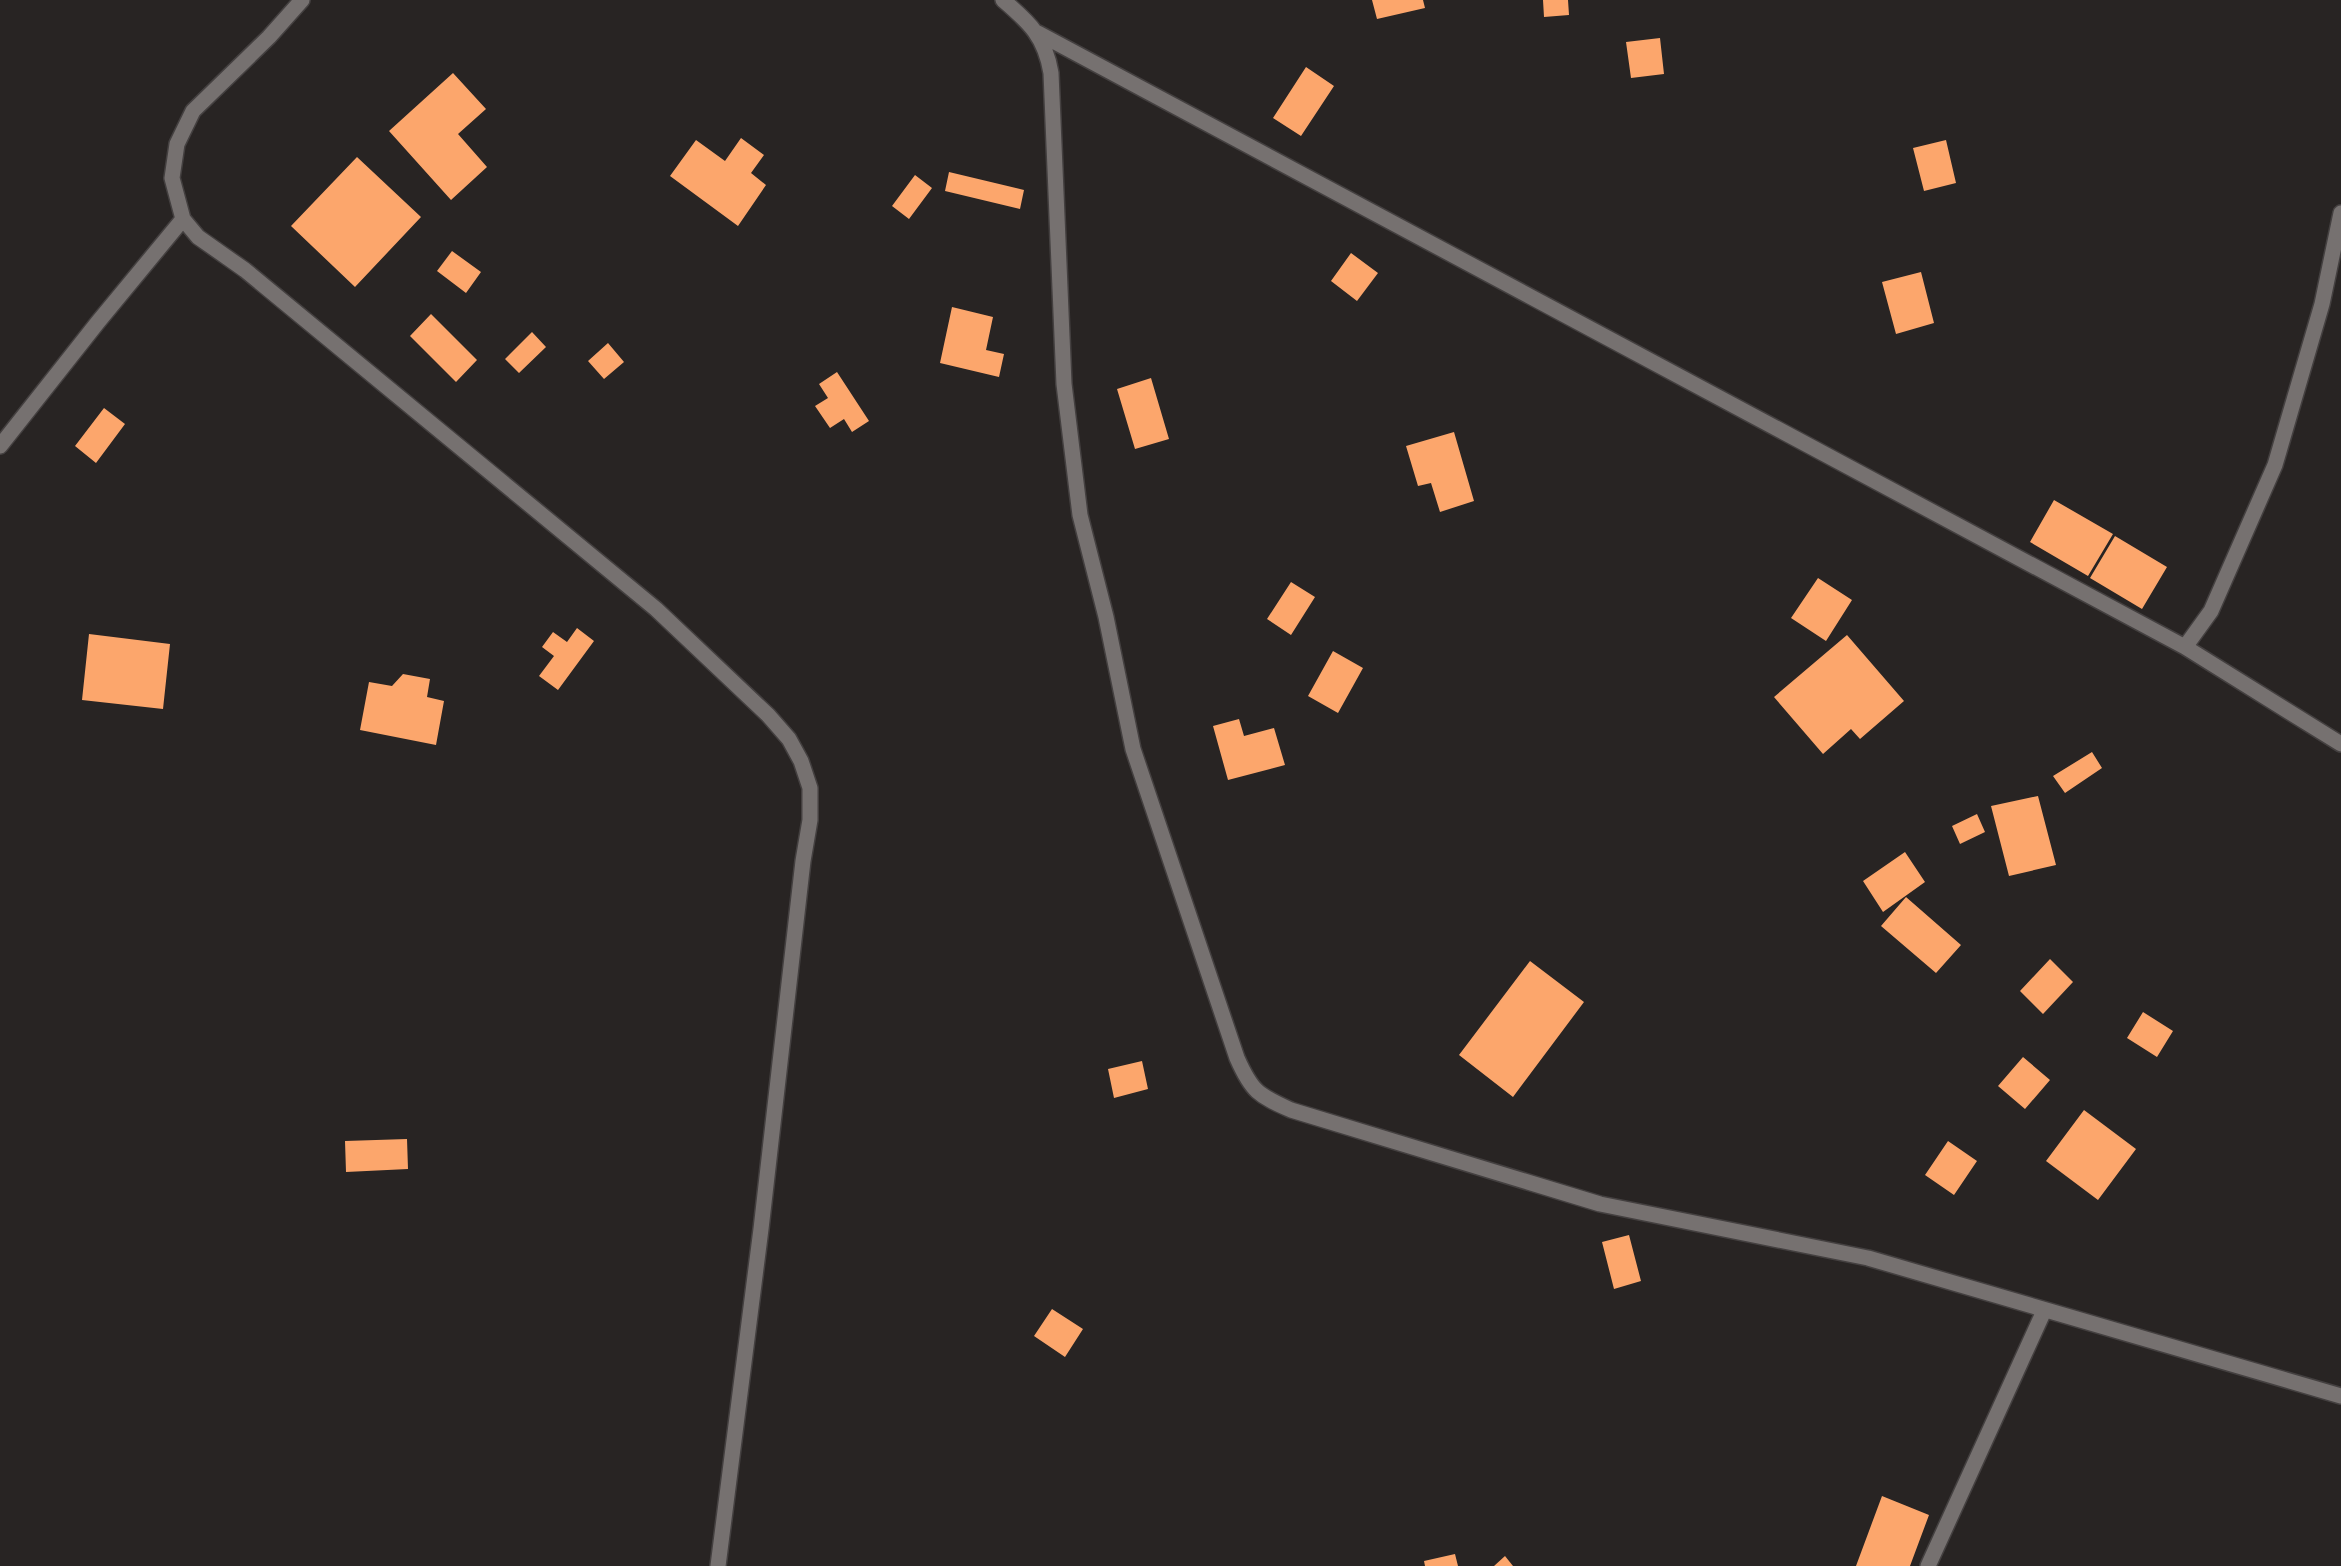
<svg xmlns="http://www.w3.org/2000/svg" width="2341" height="1566" viewBox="0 0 2341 1566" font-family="Jost,sans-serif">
  <rect width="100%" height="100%" fill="#282423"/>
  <path fill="#fca66c" d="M1372,0H1423L1425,8L1377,19Z
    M1543,0H1568L1569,15L1544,17Z
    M1660,38L1664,74L1631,78L1626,42Z
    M1306,67L1334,86L1301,136L1273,118Z
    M453,73L486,109L458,134L487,167L451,200L389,131Z
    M741,138L764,155L751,173L766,185L738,226L670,176L696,140L725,161Z
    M1946,140L1956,183L1924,191L1913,148Z
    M357,157L421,217L355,287L291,226Z
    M949,172L1024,190L1020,209L945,191Z
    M915,175L932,188L909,219L892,206Z
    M452,251L481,272L466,293L437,271Z
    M1351,253L1378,273L1357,301L1331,281Z
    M1921,272L1934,323L1896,334L1882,282Z
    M952,307L993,317L986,350L1004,354L999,377L940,363Z
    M431,314L477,360L456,382L410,336Z
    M532,332L546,347L519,373L505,359Z
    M608,343L624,362L604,379L588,361Z
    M837,372L869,421L852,432L844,419L830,428L815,406L828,398L819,384Z
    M1151,378L1169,439L1135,449L1117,389Z
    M104,408L125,424L96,463L75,446Z
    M1454,432L1474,501L1440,512L1431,483L1418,486L1406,446Z
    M2054,500L2113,534L2088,576L2030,542Z
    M2115,536L2167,567L2142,609L2090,578Z
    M1818,578L1852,600L1826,641L1791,618Z
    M1291,582L1315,597L1291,635L1267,619Z
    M577,628L594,641L558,690L539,676L554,656L542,647L553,632L567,642Z
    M89,634L170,644L163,709L82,700Z
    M1847,635L1904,701L1860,739L1851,729L1823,754L1774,697Z
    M1333,651L1363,668L1338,713L1308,696Z
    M403,674L430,679L427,697L444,701L436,745L360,730L369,682L392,686Z
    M1239,719L1244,736L1274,728L1285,765L1228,780L1213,726Z
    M2092,752L2102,768L2065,793L2053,776Z
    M2038,796L2056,865L2009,876L1991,806Z
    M1977,814L1985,832L1960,844L1952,826Z
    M1905,852L1925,882L1883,912L1863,881Z
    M1906,897L1961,945L1936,973L1881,926Z
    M2050,959L2073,982L2043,1014L2020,991Z
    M1530,961L1584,1002L1513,1097L1459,1055Z
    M2143,1012L2173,1031L2157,1057L2127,1038Z
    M2023,1057L2050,1080L2025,1109L1998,1086Z
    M1142,1061L1148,1089L1114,1098L1108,1069Z
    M2084,1110L2136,1149L2098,1200L2046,1161Z
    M407,1139L408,1169L346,1172L345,1141Z
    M1948,1141L1977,1161L1954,1195L1925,1175Z
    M1629,1235L1641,1281L1614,1289L1602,1242Z
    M1052,1309L1083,1329L1065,1357L1034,1336Z
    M1882,1496L1929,1515L1910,1566H1856Z
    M1455,1554L1458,1566H1425L1424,1561Z
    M1505,1556L1513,1566H1494Z"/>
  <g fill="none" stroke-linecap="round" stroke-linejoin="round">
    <defs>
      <path id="street" d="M302,0L269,37L193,111L177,144L172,178L183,219L198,237L245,270L656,609L768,715L789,739L801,761L810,788V820L803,861L761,1229L718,1566
        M1003,0C1030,23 1045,37 1051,73L1064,384L1080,515L1106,617L1133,749L1237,1058C1252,1092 1258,1095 1291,1110L1600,1204L1868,1258L2341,1396
        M1038,33L2185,647
        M2341,213L2322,304L2275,465L2211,611L2185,647L2341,744
        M0,446L98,322L183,219
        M1928,1566L2044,1311"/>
    </defs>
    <use href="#street" stroke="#444040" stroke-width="18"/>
    <use href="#street" stroke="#767170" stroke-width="15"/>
  </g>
</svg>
